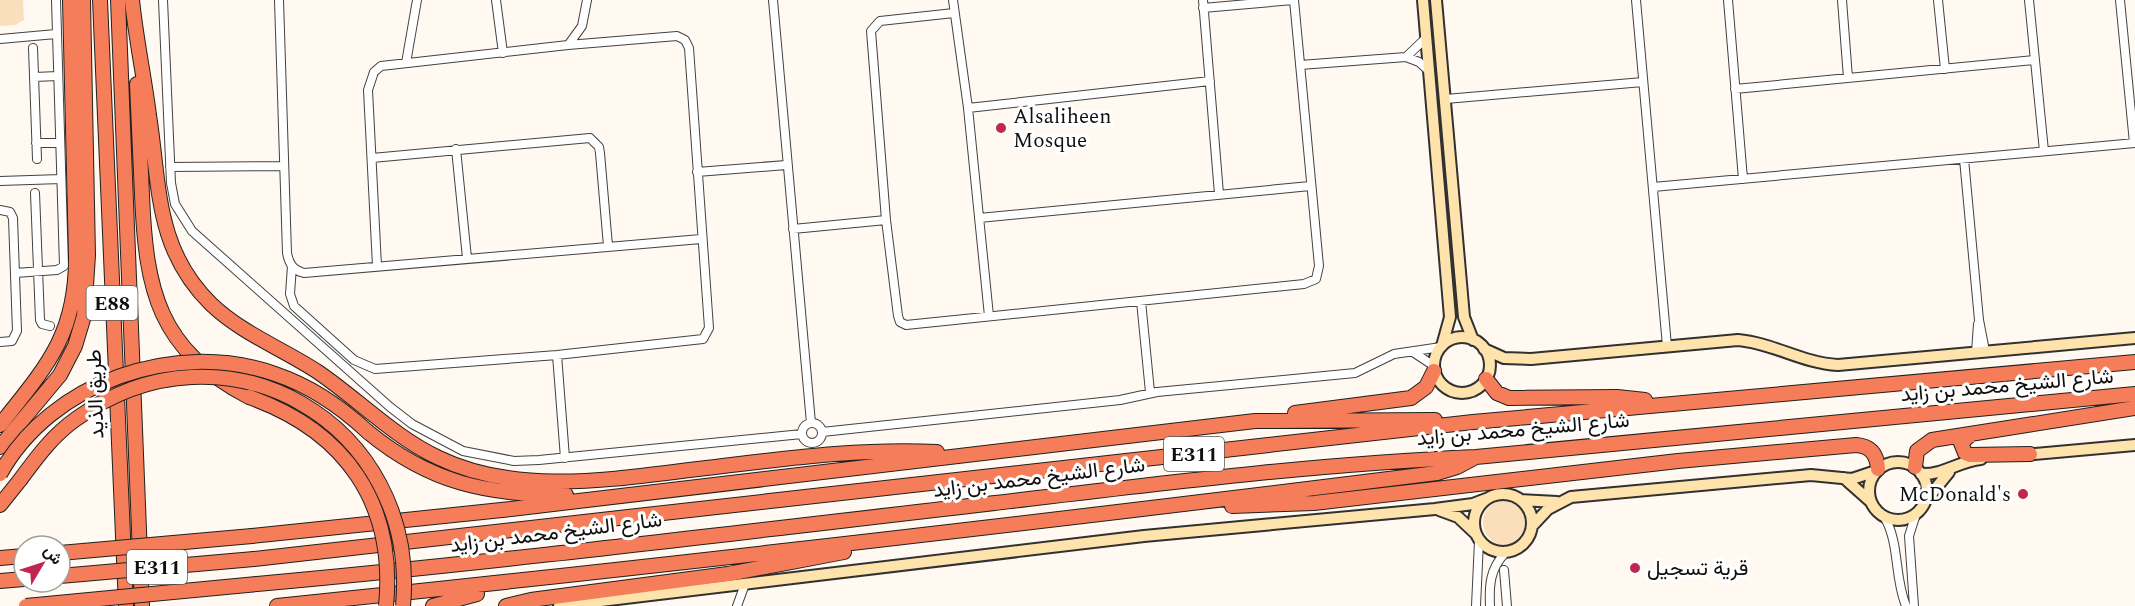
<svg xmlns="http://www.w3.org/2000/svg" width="2135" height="606" viewBox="0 0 2135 606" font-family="Spectral,Vazirmatn,serif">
  <rect width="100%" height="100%" fill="#fff9f1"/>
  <path fill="#fbdfbd" d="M0,0H23L24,20L15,25L0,26Z
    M1483 522a24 24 0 1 1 48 0a24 24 0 1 1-48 0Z"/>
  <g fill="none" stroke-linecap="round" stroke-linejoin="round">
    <defs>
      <path id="street" d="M163,0L171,183L175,204L192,231L390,407L412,424L463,451L514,461L539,460L802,434
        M279,0L287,253C289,264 293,270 304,273L701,239
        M496,0L503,53
        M773,0L811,423
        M953,0L968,108L989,316
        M1203,0L1219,194
        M1636,0L1667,346
        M1728,0L1743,179
        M1842,0L1848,78
        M1938,0L1945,69
        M2029,0L2044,151
        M2120,0L2134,143
        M1203,8L1293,0
        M954,13L880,21L871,31L886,220L898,316L900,322L906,325L1304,284L1316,279L1319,266L1294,0
        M0,39L56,34
        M569,44L582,26L587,0
        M33,48L37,159
        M1406,57L1426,38
        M406,63L417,0
        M1300,65L1406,57L1419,62L1429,71
        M34,77L58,76
        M1735,89L2035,60
        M1446,99L1643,82
        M968,108L1210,81
        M36,143H60
        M456,149L467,258
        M372,158L590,138L599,147L600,153L608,246
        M1964,159L1979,320L1985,351
        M170,167L284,166
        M697,172L786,165
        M0,181L61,179
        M1653,187L2135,143
        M35,193L40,320L42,324L50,326
        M0,210L10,212L13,218L17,331L12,341L0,342
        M979,218L1310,186
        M793,229L886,220
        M292,266L290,294L294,306L354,360L375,369L557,355L703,339L709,328L689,48L685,40L677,36L568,45L381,66L374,72L368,90L377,266
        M15,273L57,270L64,266L56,0
        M1141,301L1150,392
        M1413,352L1434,366
        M1976,352L1978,324
        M557,355L565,458
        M802 433a10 10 0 1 1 20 0a10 10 0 1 1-20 0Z
        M822,432L1120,400L1157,392L1355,373L1394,354L1441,347
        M1885,518C1900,545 1894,577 1906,606
        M1504,570L1507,606
        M737,606L745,584
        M1476,606L1479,541
        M1490,606C1489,585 1490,569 1505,553
        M1914,606L1909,536L1916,514"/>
      <path id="secondary" d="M1423,0L1450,317L1442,346
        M1436,0L1464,317L1473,340
        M1434 365a28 28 0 1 1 56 0a28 28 0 1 1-56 0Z
        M1484,349L1504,358L1531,359L1738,340C1773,343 1802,363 1838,365L2135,338
        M2023,455L2135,445
        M1869 491a29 29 0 1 1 58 0a29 29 0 1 1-58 0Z
        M1921,474C1944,475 1959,461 1981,459
        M1844,478L1870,501
        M1474 523a29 29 0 1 1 58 0a29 29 0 1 1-58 0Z
        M1927,499L1949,472
        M1521,500L1557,502
        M1439,510L1458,517L1475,533
        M1532,526L1548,509L1571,497L1811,475L1852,479L1876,471
        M559,606L1144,536L1435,509L1473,504L1486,499"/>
      <path id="highway" d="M100,0L126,606
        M118,0L142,606
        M132,0C136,39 144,76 149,115C160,186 155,249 211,304C241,333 283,349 318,372C359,400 394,437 439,458C520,497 620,478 706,468C783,459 860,448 937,452
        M137,84C139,121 140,158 142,195C146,291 158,349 249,397
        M1486,379L1497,393L1509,398L1617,397L1645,400
        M1295,413L1411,398L1426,387L1434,371
        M0,425C46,367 76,336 76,258L70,0
        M368,432C430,483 487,495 566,495
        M1969,436L1961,443L1965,453L1970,455L2030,454
        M0,447L60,375L75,346L84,316L88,255L83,0
        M1915,467L1917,451L1932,440L2135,408
        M0,505L20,480
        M1232,506L1314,503L1678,461L1856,445C1871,446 1877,455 1878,469
        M252,536L511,509L1255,421L1435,420
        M0,558L24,556
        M254,559L1473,422L2135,362
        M0,581L24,579
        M257,584C500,562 743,532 986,504C1149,485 1312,464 1476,457L2135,394
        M277,606C665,566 1051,521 1437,473L1457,467L1474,458
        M433,606L477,594
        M506,606L531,600L728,574L844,552"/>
    </defs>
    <use href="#street" stroke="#424242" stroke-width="10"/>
    <use href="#secondary" stroke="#313131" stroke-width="14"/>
    <use href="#highway" stroke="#202020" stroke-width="16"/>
    <use href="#street" stroke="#fff" stroke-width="8"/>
    <use href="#secondary" stroke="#ffe3ac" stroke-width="10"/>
    <use href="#highway" stroke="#f57d59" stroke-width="14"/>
    <defs>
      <path id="highway-bridge" d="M249,397C345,431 396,503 386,606
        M0,474C51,382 176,339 275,374C311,386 340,406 368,432
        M20,480C37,457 53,435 76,419C224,311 420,423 403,606
        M60,553L252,536
        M60,576L254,559
        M26,606L257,584"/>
    </defs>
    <use href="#highway-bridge" stroke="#202020" stroke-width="16" stroke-linecap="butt"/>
    <use href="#highway-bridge" stroke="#f57d59" stroke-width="14"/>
  </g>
  <g fill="#c12550" stroke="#fff" stroke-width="2">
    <circle cx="1001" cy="128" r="6"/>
    <circle cx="2023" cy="494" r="6"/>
    <circle cx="1635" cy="568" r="6"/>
  </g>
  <g text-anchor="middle" stroke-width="6" stroke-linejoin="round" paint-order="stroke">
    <g fill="#fff" stroke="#575757" stroke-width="1.5">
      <rect x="86.5" y="286" width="51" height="34" rx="4.5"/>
      <rect x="1164" y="437" width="60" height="34" rx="4.5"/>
      <rect x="127" y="550" width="60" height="34" rx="4.5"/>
    </g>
    <g font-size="20" font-weight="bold" fill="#0f0f0f">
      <text x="112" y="310">E88</text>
      <text x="1194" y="461">E311</text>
      <text x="157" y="574">E311</text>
    </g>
    <g font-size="21" fill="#0f0f0f" stroke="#fff" text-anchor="start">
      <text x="1013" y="123">Alsaliheen<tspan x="1013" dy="24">Mosque</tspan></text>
      <text x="2011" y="501" text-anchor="end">McDonald's</text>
      <text x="1647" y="575">قرية تسجيل</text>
    </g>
    <g font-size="21" fill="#0f0f0f" stroke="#fff">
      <text transform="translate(2007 385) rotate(-5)" y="7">شارع الشيخ محمد بن زايد</text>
      <text transform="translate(95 394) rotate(-92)" y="7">طريق الذيد</text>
      <text transform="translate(1523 429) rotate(-5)" y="7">شارع الشيخ محمد بن زايد</text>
      <text transform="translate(1039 477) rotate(-7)" y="7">شارع الشيخ محمد بن زايد</text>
      <text transform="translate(556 532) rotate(-7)" y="7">شارع الشيخ محمد بن زايد</text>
    </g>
  </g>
  <g transform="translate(42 564) rotate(51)"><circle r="28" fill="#ffffff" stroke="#9f9f9f" stroke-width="1.5"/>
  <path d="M0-4.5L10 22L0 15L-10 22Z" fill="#c12550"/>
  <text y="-9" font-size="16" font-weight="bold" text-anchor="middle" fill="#0f0f0f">ش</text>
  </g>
</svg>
